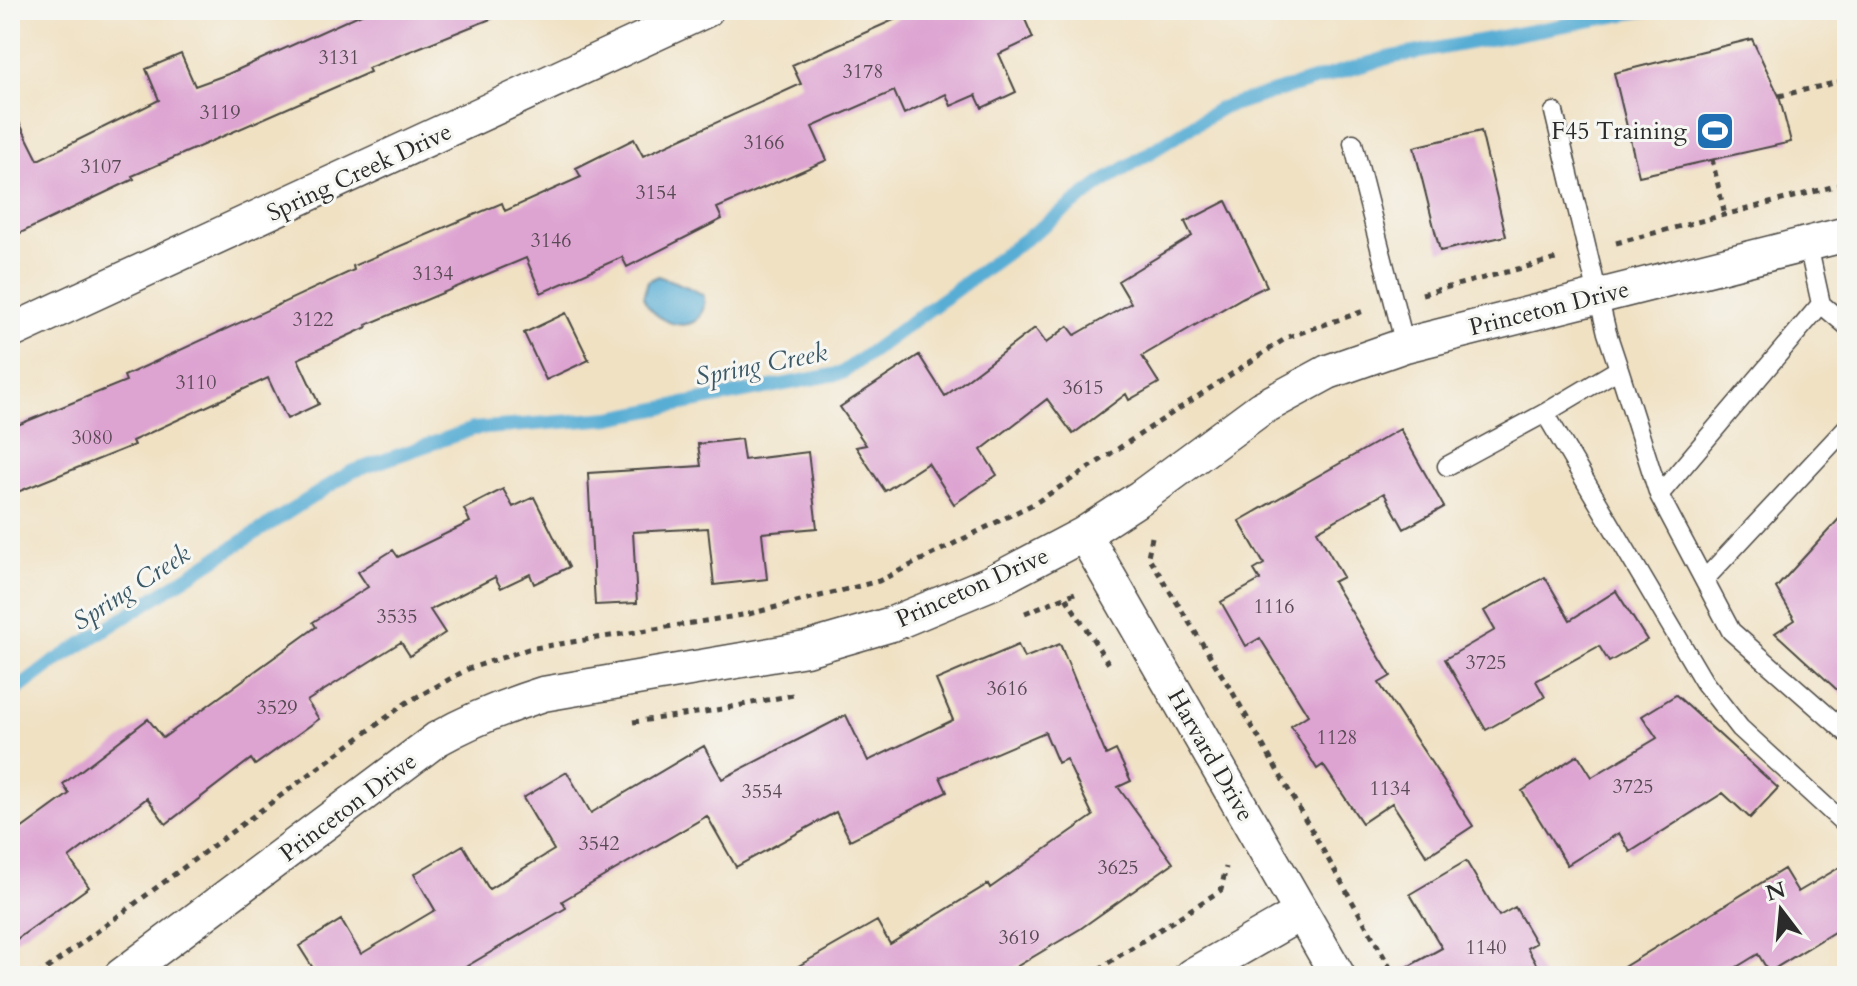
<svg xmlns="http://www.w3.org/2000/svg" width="1857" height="986" viewBox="0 0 1857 986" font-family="Cardo,serif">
  <rect width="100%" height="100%" fill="#f6f6f2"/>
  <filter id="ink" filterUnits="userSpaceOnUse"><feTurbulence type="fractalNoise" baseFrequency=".0125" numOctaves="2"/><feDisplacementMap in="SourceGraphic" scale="16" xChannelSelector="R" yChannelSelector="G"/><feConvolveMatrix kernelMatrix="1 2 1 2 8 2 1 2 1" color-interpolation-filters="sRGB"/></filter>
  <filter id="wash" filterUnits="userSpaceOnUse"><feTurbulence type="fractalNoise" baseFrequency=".006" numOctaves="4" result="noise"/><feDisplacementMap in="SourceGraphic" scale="32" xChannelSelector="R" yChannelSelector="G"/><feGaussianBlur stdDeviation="1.8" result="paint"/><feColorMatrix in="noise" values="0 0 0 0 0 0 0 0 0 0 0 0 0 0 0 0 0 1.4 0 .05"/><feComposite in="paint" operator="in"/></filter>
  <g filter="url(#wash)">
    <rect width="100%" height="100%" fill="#f0e1c3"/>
    <path fill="#58add4" stroke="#426c80" stroke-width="2" d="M658,276C671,281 694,288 704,296C708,337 658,331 643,297L648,281Z"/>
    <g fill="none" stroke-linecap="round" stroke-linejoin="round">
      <path stroke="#58add4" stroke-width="14" d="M10,695L51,664L351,472L473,429L611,418L842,373L1106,180L1221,108L1387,58L1646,10"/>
    </g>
    <g id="blocks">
      <path fill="#dda3d1" d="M370,10L508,12L368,68L370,72L132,176L134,179L10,238V104L38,160L159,100L146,69L181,54L195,86L228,74Z
        M916,10H1021L1033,38L999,54L1016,92L982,108L976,95L951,106L946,94L904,114L894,91L812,127L827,160L717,208L722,219L627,267L622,257L541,293L526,258L366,325L367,327L298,359L319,404L287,419L268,378L132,441L134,445L10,495V428L126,381L124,376L354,270L353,266L502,203L505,211L581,177L576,168L634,139L643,156L801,84L792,65Z
        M1752,39L1779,96L1791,142L1639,176L1614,73Z
        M1481,131L1506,236L1440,251L1414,147Z
        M1226,201L1267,286L1242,298L1142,356L1159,383L1129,400L1126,394L1073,434L1047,399L981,450L997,475L954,504L928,463L885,491L856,447L866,445L840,407L919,355L945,396L1035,328L1046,343L1068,326L1075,335L1131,303L1118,281L1192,236L1185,222Z
        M566,313L589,360L546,380L524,333Z
        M1400,429L1444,507L1404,529L1384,493L1317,531L1343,577L1333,582L1391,676L1379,683L1473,826L1427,856L1392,803L1362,823L1323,765L1317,769L1291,726L1308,715L1260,638L1246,646L1221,602L1260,580L1254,570L1264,564L1239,521Z
        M741,439L744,460L808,452L817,528L762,533L767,579L714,585L708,528L633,532L637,603L595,605L588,473L701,466L698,444Z
        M503,489L513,507L534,497L569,567L534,584L530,574L501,588L495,577L430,610L445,633L410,656L401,642L307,701L319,719L255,765L251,759L166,824L147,798L69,858L89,887L10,944V837L69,794L63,784L148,719L163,738L316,627L313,622L368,587L358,572L393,550L398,557L470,522L464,509Z
        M1847,510V699L1775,633L1795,620L1776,588Z
        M1545,577L1570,620L1616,591L1647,640L1609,662L1599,646L1536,681L1545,697L1486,730L1445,659L1495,630L1484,611Z
        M1060,644L1106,755L1116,750L1131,781L1118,787L1173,863L1080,929L1001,976H781L877,921L890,944L988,884L990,888L1093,816L1066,759L1058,763L1045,732L940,777L947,792L850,840L836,812L736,867L707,816L562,901L566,908L450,976H318L299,946L341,920L361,954L435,910L414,874L463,845L489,889L554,850L523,798L567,772L591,813L704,746L722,779L846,715L868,761L953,720L936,680L1018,645L1024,658Z
        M1676,695L1778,788L1750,818L1723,793L1630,852L1619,833L1567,865L1522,791L1578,755L1592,777L1657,738L1642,716Z
        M1466,861L1499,916L1515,907L1536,943L1527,948L1543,976H1391L1442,948L1410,894Z
        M1847,863V924L1769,972L1758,954L1722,976H1609L1784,869L1798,892Z"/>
    </g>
  </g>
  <g filter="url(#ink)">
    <use href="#blocks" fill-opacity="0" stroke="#494642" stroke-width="2"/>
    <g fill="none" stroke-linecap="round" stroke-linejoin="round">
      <defs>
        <path id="service" d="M1353,143L1405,345
          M1808,245L1821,304L1659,495L1731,631L1847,733
          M1821,304L1847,326
          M1619,369L1659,495
          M1545,413L1704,682L1740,728L1847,826
          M1447,466L1545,413L1619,369L1607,333L1554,112
          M1704,580L1847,427"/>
        <path id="minor" d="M10,332L706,10
          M1084,534L1338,976
          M121,976L437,739C472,719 505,706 543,694L806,649L892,624L993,582L1084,534L1141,497L1260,409L1328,372L1405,345L1847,234
          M1191,976L1301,913"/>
      </defs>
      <use href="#service" stroke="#494642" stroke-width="21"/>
      <use href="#minor" stroke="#494642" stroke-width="37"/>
      <path stroke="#494642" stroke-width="5" stroke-dasharray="6 6" stroke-linecap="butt" d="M1779,96L1847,80
        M1712,159L1725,215
        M1616,243L1847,183
        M1422,294L1560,258
        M1152,537L1148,556L1233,693L1395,976
        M1066,598L1109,664
        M1025,613L1075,593
        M633,722L711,711L793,695
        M37,976L406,703L468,669L528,649L749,614L879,581L1037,502L1288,337L1367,310
        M1088,976L1221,890L1226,867"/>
      <use href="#service" stroke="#fff" stroke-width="18"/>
      <use href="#minor" stroke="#fff" stroke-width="34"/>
    </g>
  </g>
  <defs>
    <symbol id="stadium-square" viewBox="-11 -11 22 22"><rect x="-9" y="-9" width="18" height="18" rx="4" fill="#1f6fb2" stroke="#f6f6f2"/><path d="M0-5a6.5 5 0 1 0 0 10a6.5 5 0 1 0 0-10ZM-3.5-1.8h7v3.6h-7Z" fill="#fff"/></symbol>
  </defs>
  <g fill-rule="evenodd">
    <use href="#stadium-square" x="1693" y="109" width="44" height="44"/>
  </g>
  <g text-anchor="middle" stroke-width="6" stroke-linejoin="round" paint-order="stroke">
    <g font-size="20" fill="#584954">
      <text x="339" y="64">3131</text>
      <text x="863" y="78">3178</text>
      <text x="220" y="119">3119</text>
      <text x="764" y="149">3166</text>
      <text x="101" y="173">3107</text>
      <text x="656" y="199">3154</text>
      <text x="551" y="247">3146</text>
      <text x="433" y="280">3134</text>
      <text x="313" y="326">3122</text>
      <text x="196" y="389">3110</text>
      <text x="1083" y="394">3615</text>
      <text x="92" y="444">3080</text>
      <text x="1274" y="613">1116</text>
      <text x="397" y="623">3535</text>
      <text x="1486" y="669">3725</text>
      <text x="1007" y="695">3616</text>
      <text x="277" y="714">3529</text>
      <text x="1337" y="744">1128</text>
      <text x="1633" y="793">3725</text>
      <text x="1390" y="795">1134</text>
      <text x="762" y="798">3554</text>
      <text x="599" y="850">3542</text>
      <text x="1118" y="874">3625</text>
      <text x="1019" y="944">3619</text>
      <text x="1486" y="954">1140</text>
    </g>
    <g font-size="24" fill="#2b2b2b" stroke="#f6f6f2" text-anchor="end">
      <text x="1687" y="139">F45 Training</text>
    </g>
    <g font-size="24" fill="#2b2b2b" stroke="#f6f6f2">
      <text transform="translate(359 172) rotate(-25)" y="8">Spring Creek Drive</text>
      <text transform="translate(1549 308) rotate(-14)" y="8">Princeton Drive</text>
      <text transform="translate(972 587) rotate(-24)" y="8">Princeton Drive</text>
      <text transform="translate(1211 755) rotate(60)" y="8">Harvard Drive</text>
      <text transform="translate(348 807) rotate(-37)" y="8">Princeton Drive</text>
    </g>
    <g font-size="26" font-style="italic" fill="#3b5866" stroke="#f6f6f2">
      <text transform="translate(761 364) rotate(-11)" y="9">Spring Creek</text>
      <text transform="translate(131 587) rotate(-33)" y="9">Spring Creek</text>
    </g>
  </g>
  <rect width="1857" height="986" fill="none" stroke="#f6f6f2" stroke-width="40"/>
  <g transform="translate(1781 910) rotate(344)" stroke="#f6f6f2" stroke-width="6" paint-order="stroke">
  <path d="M0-6L14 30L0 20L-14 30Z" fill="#2b2b2b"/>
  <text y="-12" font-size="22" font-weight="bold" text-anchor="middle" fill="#2b2b2b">N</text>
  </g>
</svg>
